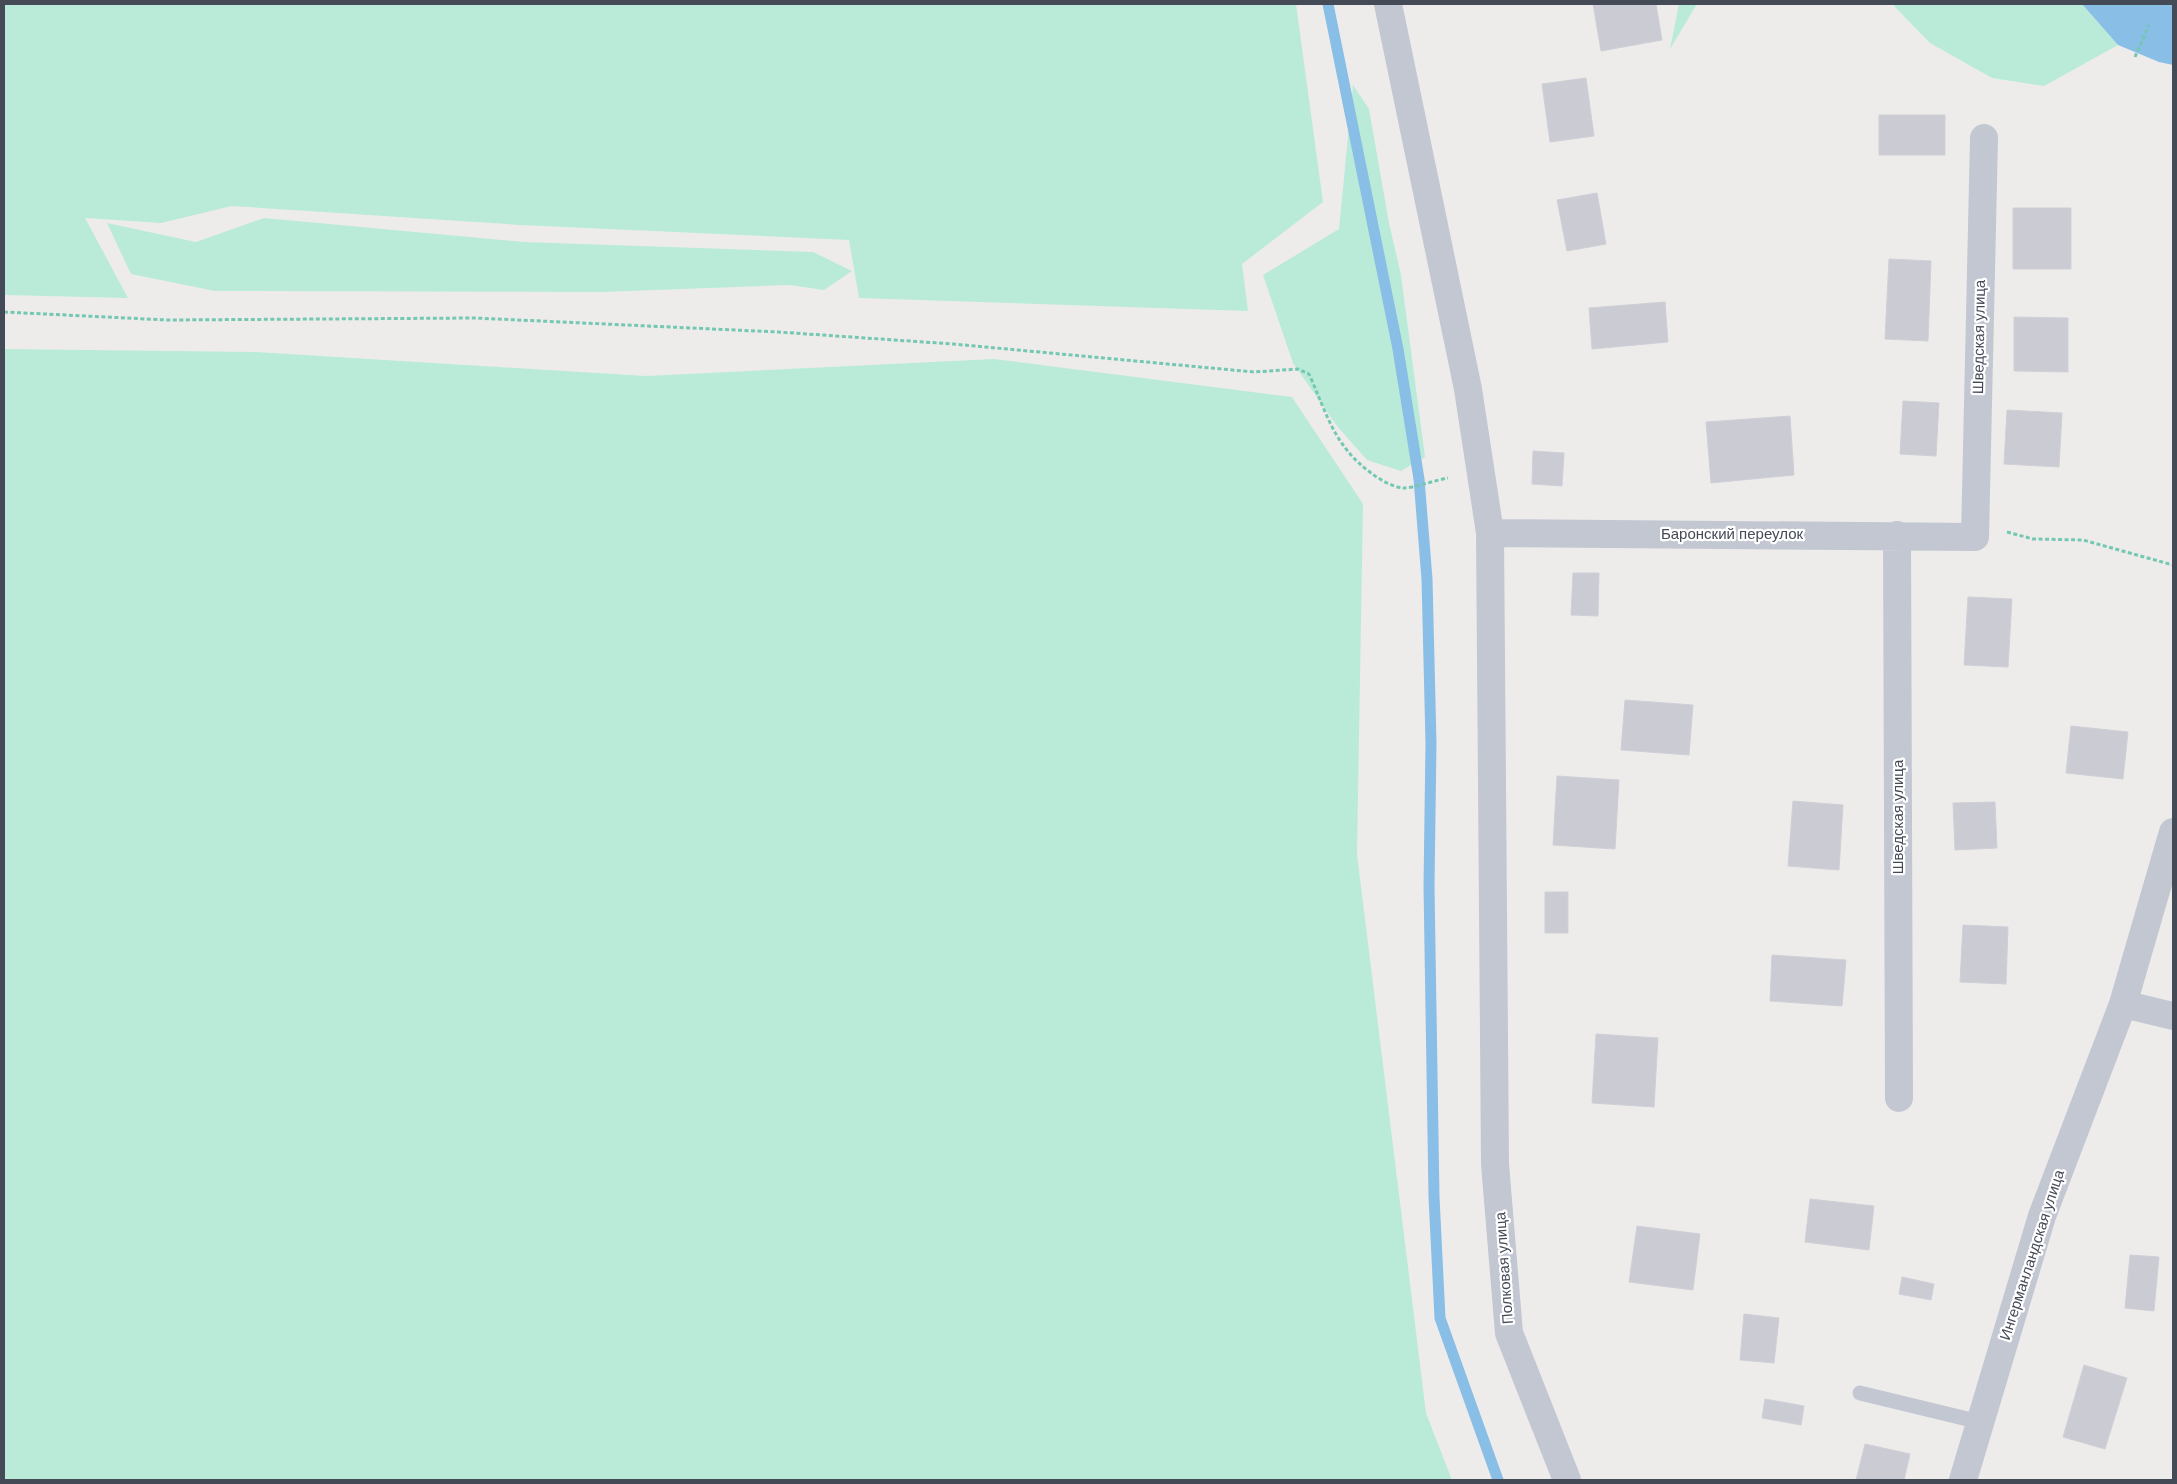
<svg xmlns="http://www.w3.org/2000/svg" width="2177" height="1484" viewBox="0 0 2177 1484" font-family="Arial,sans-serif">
  <rect width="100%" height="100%" fill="#eeeceb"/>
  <path fill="#baebd8" d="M4,4H1296L1323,202L1242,264L1248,311L859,298L849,240L520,225L232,206L161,223L85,218L128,298L4,295Z
    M1679,4H1697L1670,49Z
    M1894,4H2082L2118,45L2044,86L1992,78L1930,43L1895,7Z
    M1353,85L1369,109L1389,223L1401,275L1425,457L1401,471L1367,460L1337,426L1293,363L1263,275L1339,229Z
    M264,218L524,242L813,252L852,271L824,290L789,285L602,292L215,291L131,274L107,223L196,242Z
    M4,349L256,352L646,376L994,359L1292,397L1363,504L1357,854L1426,1413L1452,1480H4Z"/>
  <path fill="#89bee6" d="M2082,4H2173V65L2159,62L2118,45Z"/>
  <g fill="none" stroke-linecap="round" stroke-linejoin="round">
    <path stroke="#89bee6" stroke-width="11" d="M1328,4L1398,349L1419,479L1427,579L1431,743L1429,886L1432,1072L1434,1197L1440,1318L1498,1480"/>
  </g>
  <path fill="#cbccd3" stroke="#cfd0d7" d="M1593,4H1656L1662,40L1601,51Z
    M1586,78L1594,136L1550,142L1542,84Z
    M1879,115H1945V155H1879Z
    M1597,193L1606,244L1567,251L1557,200Z
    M2013,208H2071V269H2013Z
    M1889,259L1931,261L1928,341L1885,339Z
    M1665,302L1668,342L1592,349L1589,308Z
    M2014,317L2068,318V372L2014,371Z
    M1903,401L1939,403L1936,456L1900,454Z
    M2007,410L2062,413L2059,467L2004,464Z
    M1790,416L1794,475L1711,483L1706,422Z
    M1533,451L1564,453L1562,486L1532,484Z
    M1573,573H1599L1598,616L1571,615Z
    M1968,597L2012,599L2008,667L1964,665Z
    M1625,700L1693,705L1689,755L1621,750Z
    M2071,726L2128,732L2123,779L2066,773Z
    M1557,776L1619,780L1615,849L1553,845Z
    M1793,801L1843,805L1839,870L1788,866Z
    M1995,802L1997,848L1955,850L1953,803Z
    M1545,892H1568V933H1545Z
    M1963,925L2008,927L2006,984L1960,982Z
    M1772,955L1846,960L1842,1006L1770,1001Z
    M1596,1034L1658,1038L1654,1107L1592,1103Z
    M1810,1199L1874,1206L1869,1250L1805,1242Z
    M1637,1226L1700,1234L1693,1290L1629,1282Z
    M2130,1255L2159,1257L2154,1311L2125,1308Z
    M1902,1277L1934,1284L1931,1300L1899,1294Z
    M1744,1314L1779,1318L1774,1363L1740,1360Z
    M2084,1365L2127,1378L2105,1449L2063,1437Z
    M1765,1399L1804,1406L1801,1425L1762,1418Z
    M1865,1444L1910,1454L1904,1480H1856Z"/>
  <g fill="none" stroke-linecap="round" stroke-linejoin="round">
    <path stroke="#74c7b1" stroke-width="3" stroke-dasharray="4 2.5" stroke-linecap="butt" d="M2135,57L2149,25
      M4,312L167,320L475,318L778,332L953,344L1254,372L1298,369L1309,374C1327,414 1334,446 1371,473C1379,479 1392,487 1403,488C1415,488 1435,480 1448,478
      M2007,532L2033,539L2083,540L2173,565"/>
    <path stroke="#c2c7d2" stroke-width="15" d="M1860,1393L1980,1422"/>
    <path stroke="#c2c7d2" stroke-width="28" d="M1388,4L1468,389L1490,533L1495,1164L1509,1333L1567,1480
      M1490,533L1975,537L1984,138
      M1897,535L1899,1098
      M2123,1004L2173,1016
      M1963,1480L2042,1216L2123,1004L2173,832"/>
  </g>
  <g text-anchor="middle" stroke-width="4.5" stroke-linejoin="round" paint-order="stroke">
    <g font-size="15" fill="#454a57" stroke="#fff">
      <text transform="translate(1979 337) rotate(-89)" y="5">Шведская улица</text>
      <text x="1732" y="539">Баронский переулок</text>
      <text transform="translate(1898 817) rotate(-90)" y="5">Шведская улица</text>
      <text transform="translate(2032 1255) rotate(-72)" y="5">Ингерманландская улица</text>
      <text transform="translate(1504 1268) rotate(-94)" y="5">Полковая улица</text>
    </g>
  </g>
  <rect width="2177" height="1484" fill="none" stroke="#454a57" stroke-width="10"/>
</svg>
